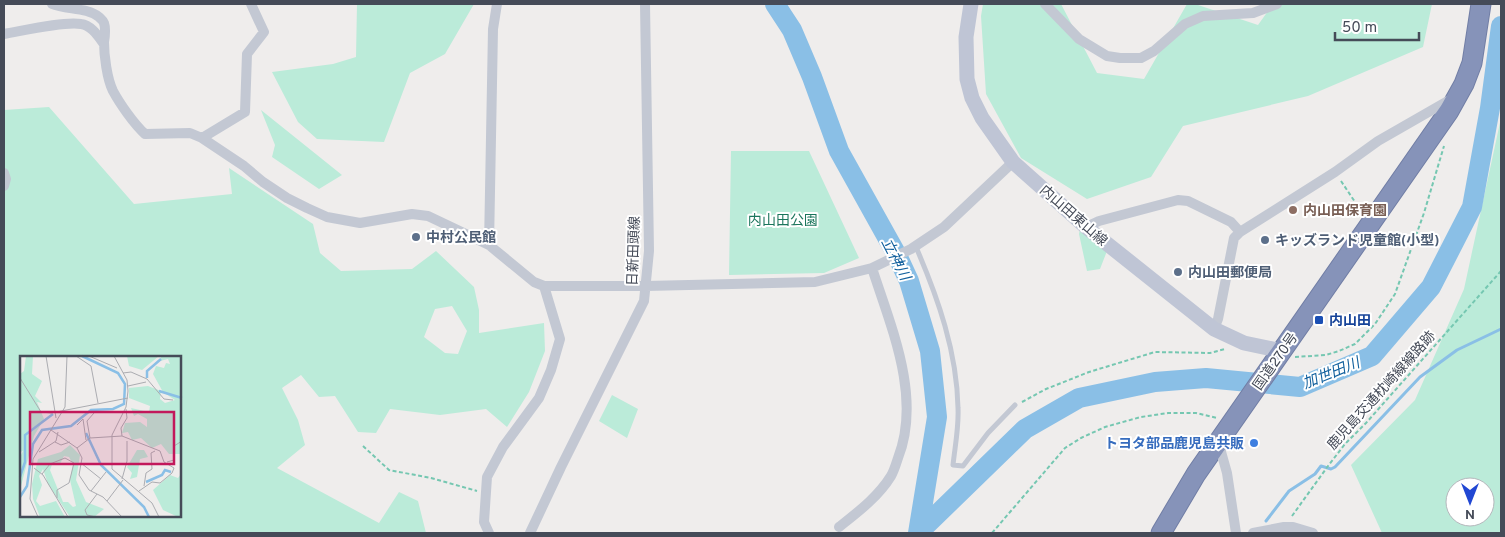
<svg xmlns="http://www.w3.org/2000/svg" width="1505" height="537" viewBox="0 0 1505 537" font-family="Overpass,'Noto Sans JP',sans-serif">
  <rect width="100%" height="100%" fill="#efedec"/>
  <path fill="#bbebd9" fill-rule="evenodd" d="M357,4H474L445,54L410,73L384,142L317,139L298,122L272,72L333,64L356,57Z
    M983,4H1061L1097,73L1144,79L1187,4H1195L1258,25L1273,4H1432L1423,47L1308,96L1183,126L1151,177L1087,199L1021,158L986,94L981,16Z
    M49,107L134,204L232,194L229,168L313,224L320,253L341,271L412,269L436,251L474,287L479,310V333L544,323L545,351L529,392L507,427L486,409L440,415L390,409L376,433L358,432L335,396L319,397L301,375L282,388L298,420L305,445L277,468L379,523L399,492L418,501L426,533H4V110ZM452,306L467,331L458,354L445,353L424,337L435,309ZM21,357H180V516H21Z
    M261,110L342,175L319,189L272,157L275,145Z
    M1501,118V533H1382L1351,465L1415,400L1464,289ZM1455,487H1485V517H1455Z
    M731,151H809L859,258L824,273L729,275Z
    M1080,229L1107,251L1100,269L1087,271L1079,234Z
    M612,395L638,409L627,438L599,421Z"/>
  <g fill="none" stroke-linecap="round" stroke-linejoin="round">
    <path stroke="#8abfe6" stroke-width="3" d="M1266,521L1289,491L1315,474L1321,466L1331,469L1335,467L1420,377L1457,350L1501,329"/>
    <path stroke="#8abfe6" stroke-width="20" d="M775,4L792,30L812,77L839,151L897,255L909,281L930,351L937,417L918,533
      M918,533L1025,429L1079,398L1155,382L1206,378L1300,387L1372,356L1431,287L1472,207L1490,108L1501,26"/>
    <defs>
      <path id="highway" d="M1161,533L1196,474L1449,111L1464,84L1472,63L1481,4"/>
    </defs>
    <use href="#highway" stroke="#717ea5" stroke-width="21"/>
    <path stroke="#75c7b1" stroke-width="2" stroke-dasharray="4 2.5" stroke-linecap="butt" d="M1341,181L1361,211
      M1295,357L1326,355L1339,351L1355,344L1375,324L1395,294L1424,213L1444,146
      M1022,402L1046,389L1089,372L1155,352L1210,353L1225,349
      M363,446L389,470L431,478L477,491
      M1292,516L1328,466L1345,444L1366,423L1501,271
      M992,533L1065,448L1081,438L1105,427L1141,417L1168,413H1196L1217,418"/>
    <path stroke="#c3c8d3" stroke-width="5" d="M916,247C938,298 957,352 958,408C959,427 955,446 953,465L963,466L988,433L1015,405"/>
    <path stroke="#c3c8d3" stroke-width="10" d="M52,4C66,10 87,7 99,17C101,19 103,20 104,23C106,29 105,36 104,42C104,55 107,79 113,91C120,104 134,124 145,134L190,133L202,138L244,166L263,182L287,198L307,208L327,217L360,223L412,214L428,216L489,245L534,282L544,286H646L815,282L872,268L911,249L944,227L1013,162
      M1045,4L1079,39L1107,56L1120,58H1141L1154,51L1185,24L1203,16L1253,13L1277,4
      M4,34C22,31 64,21 81,24C91,25 98,36 104,44
      M202,138L245,112L247,54L264,32L251,4
      M4,173L6,179L4,186
      M1086,227L1099,221L1178,200L1188,201L1231,222L1240,232
      M489,245L493,29L497,4
      M1214,329L1218,319L1234,238L1240,232L1335,172L1378,141L1453,98
      M1218,441L1227,473L1236,533
      M839,527C858,512 878,497 891,476C894,471 896,464 898,458C922,397 891,327 872,268
      M489,533L484,522L487,477L503,447L539,398L551,370L560,339L544,286
      M530,533L561,467L644,301L649,251L645,4
      M1253,533L1284,527H1293L1313,533"/>
    <path stroke="#bfc5d5" stroke-width="15" d="M971,4L966,37L967,79L972,98L982,118L1013,162L1086,227L1214,329L1244,343L1282,351"/>
    <use href="#highway" stroke="#8693b9" stroke-width="19"/>
  </g>
  <circle fill="#8d6e63" stroke="#fff" stroke-width="2" cx="1293" cy="210" r="5"/>
  <g fill="#5c6f8a" stroke="#fff" stroke-width="2">
    <circle cx="416" cy="237" r="5"/>
    <circle cx="1265" cy="240" r="5"/>
    <circle cx="1178" cy="272" r="5"/>
  </g>
  <rect fill="#1a4fb4" stroke="#fff" stroke-width="2" x="1314" y="315" width="10" height="10" rx="2.5"/>
  <circle fill="#3f7fe0" stroke="#fff" stroke-width="2" cx="1254" cy="443" r="5"/>
  <g text-anchor="middle" stroke-width="4" stroke-linejoin="round" paint-order="stroke">
    <g font-size="14" font-weight="bold" fill="#785e54" stroke="#fff" text-anchor="start">
      <text x="1303" y="215">内山田保育園</text>
    </g>
    <g font-size="14" fill="#454b58" stroke="#fff">
      <text transform="translate(1074 215) rotate(41)" y="5">内山田東山線</text>
      <text transform="translate(633 251) rotate(-88)" y="5">日新田頭線</text>
      <text transform="translate(1275 361) rotate(-55)" y="5">国道270号</text>
      <text transform="translate(1381 390) rotate(-48)" y="5">鹿児島交通枕崎線線路跡</text>
    </g>
    <g font-size="14" fill="#1b755c" stroke="#fff">
      <text x="783" y="225">内山田公園</text>
    </g>
    <g font-size="14" font-weight="bold" fill="#4e5e75" stroke="#fff" text-anchor="start">
      <text x="426" y="242">中村公民館</text>
      <text x="1275" y="245">キッズランド児童館(小型)</text>
      <text x="1188" y="277">内山田郵便局</text>
    </g>
    <g font-size="14" font-weight="bold" fill="#164399" stroke="#fff" text-anchor="start">
      <text x="1329" y="325">内山田</text>
    </g>
    <g font-size="14" font-weight="bold" fill="#366cbe" stroke="#fff" text-anchor="end">
      <text x="1244" y="448">トヨタ部品鹿児島共販</text>
    </g>
    <g font-size="15" font-style="italic" fill="#13619e" stroke="#fff">
      <text transform="translate(896 259) rotate(63)" y="5">立神川</text>
      <text transform="translate(1331 373) rotate(-22)" y="5">加世田川</text>
    </g>
  </g>
  <g transform="translate(20 356)">
    <rect width="161" height="161" fill="#efedec"/>
    <path d="M6,0H13L12,18L22,25L15,40L22,47L17,46L24,63L14,80L0,134V101L3,95L0,96V18L4,15ZM107,0H139L122,14L109,10ZM141,0H161V98H149L141,88L132,92L121,82L112,84L108,76L102,77L105,67L120,66L127,71V63L118,58L114,60L111,52L129,56L130,50L109,42V32L128,30L141,35L140,43L145,47L155,44L143,36L133,18L136,10L144,12L146,7L150,8L148,3L140,5ZM50,89L60,99L56,124L66,146L84,153L74,161H50L28,128L23,113L19,120L22,129L16,145L20,150L36,145L45,161H20L13,143L12,128L18,103L41,96ZM44,100L49,101L53,108L50,124L56,150L53,151L48,146H43L30,114L33,106L40,108ZM117,94H124L128,101L120,103L117,121L110,123L112,117L107,111ZM161,118V161H158L143,154L133,134L150,119L158,122Z" fill="#bbebd9" fill-rule="evenodd"/>
    <path fill="none" stroke="#8abfe6" stroke-width="2.5" d="M127,22V15L141,3M139,35L162,42M66,77L81,109L124,151L129,161M0,121L5,106V79L33,58M126,126L142,119L145,114L151,116M0,141L7,130L13,88L22,74L51,70L71,54L93,53L104,48L105,28L98,17L62,0"/>
    <path fill="none" stroke="#abacb1" stroke-width="1" d="M26,0L36,62M56,0L71,10L78,47M69,0L97,12M94,0L107,24L108,35L106,51L92,79V113L132,147L139,161M103,17L111,16L127,23L144,43L153,44M0,22L21,56L31,57L108,42M108,30L126,26M57,69L63,63L66,84M31,74L57,92L62,102L59,119L69,134L83,141L102,161M102,80L101,72L107,62L106,53M70,82L67,65L74,57M35,86L41,89L50,86M57,92L70,82L102,80L140,95L144,106L154,112L152,117L140,127L132,126L119,135M19,96L36,85L38,76M147,106L154,104V90L162,85M61,107L81,123M14,112L23,119L48,161M22,118L30,108L45,102L54,107L49,127L37,134V142M102,123L107,105V85M124,130L126,117L132,113L131,97L135,95M71,135L86,116M87,145L103,124M18,161L10,143L13,103L45,51L47,0M76,161L67,159L65,154L77,138"/>
    <path fill="#c2185b" fill-opacity="0.15" stroke="#c2185b" stroke-width="2.5" d="M10,56H154V108H10Z"/>
    <rect width="161" height="161" fill="none" stroke="#454b58" stroke-width="2.5"/>
  </g>
  <rect width="1505" height="537" fill="none" stroke="#454b58" stroke-width="10"/>
  <g transform="translate(1470 502) rotate(180)"><circle r="24" fill="#ffffff" stroke="#b5b7bc"/>
  <path d="M0-4L9 19L0 12L-9 19Z" fill="#2147d3"/>
  <text y="-8" font-size="14" font-weight="bold" text-anchor="middle" fill="#454b58">N</text>
  </g>
  <path d="M1335 32v8h84v-8" fill="none" stroke="#454b58" stroke-width="2.5"/>
  <text x="1342" y="32" font-size="15" fill="#454b58" stroke="#ffffff" stroke-width="4" paint-order="stroke">50 m</text>
</svg>
